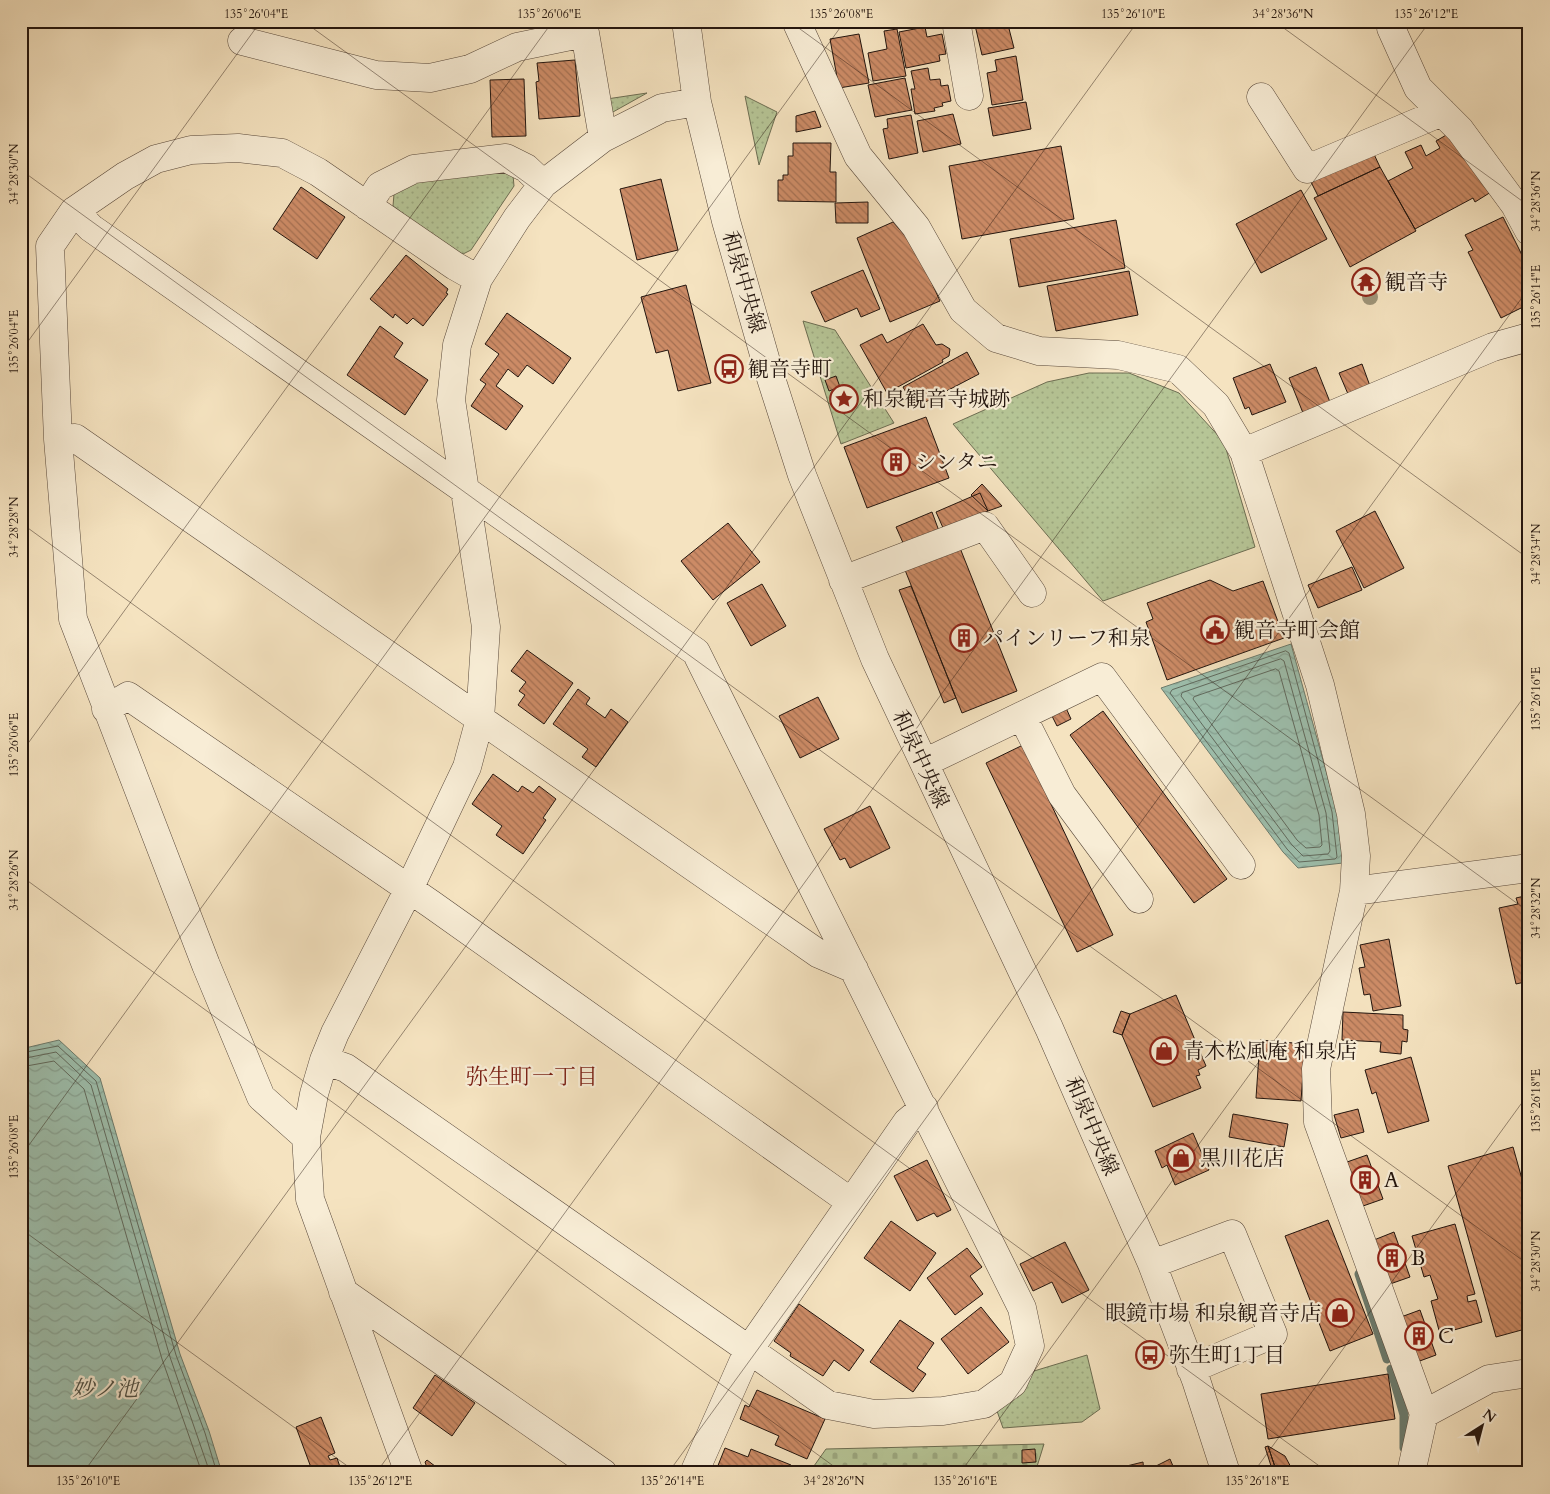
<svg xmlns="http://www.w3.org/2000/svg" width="1550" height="1494" viewBox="0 0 1550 1494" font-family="Cardo,'Noto Serif JP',serif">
  <defs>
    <pattern id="cemetery-stones" width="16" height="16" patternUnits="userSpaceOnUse" patternTransform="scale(1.25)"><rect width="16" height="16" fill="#b6c596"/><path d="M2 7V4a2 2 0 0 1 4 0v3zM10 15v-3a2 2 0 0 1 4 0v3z" fill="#9ca880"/></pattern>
    <pattern id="park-dots" width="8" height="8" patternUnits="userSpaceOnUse" patternTransform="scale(1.25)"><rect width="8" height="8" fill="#b6c596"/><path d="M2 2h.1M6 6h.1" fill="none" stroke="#9ca880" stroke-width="1.8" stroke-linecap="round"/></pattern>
    <pattern id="water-waves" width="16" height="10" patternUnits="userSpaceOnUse" patternTransform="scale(1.25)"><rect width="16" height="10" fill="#9dbfad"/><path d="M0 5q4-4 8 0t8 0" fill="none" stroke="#87a394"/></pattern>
    <pattern id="building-back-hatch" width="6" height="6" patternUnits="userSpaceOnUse" patternTransform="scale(1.25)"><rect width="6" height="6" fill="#cc8b66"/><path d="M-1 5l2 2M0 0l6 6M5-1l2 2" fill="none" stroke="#a57052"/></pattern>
  </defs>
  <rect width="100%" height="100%" fill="#f5e3c0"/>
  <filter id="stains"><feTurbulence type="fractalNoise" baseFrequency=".004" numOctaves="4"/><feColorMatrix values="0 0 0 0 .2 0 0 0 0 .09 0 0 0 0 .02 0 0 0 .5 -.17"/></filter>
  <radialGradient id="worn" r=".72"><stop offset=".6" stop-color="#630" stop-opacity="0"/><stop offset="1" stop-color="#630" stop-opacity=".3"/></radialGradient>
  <path fill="url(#cemetery-stones)" stroke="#6c6d52" d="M1044,1444L1035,1473H809L826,1449Z"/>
  <path fill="url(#park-dots)" stroke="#6c6d52" d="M647,93L604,117L600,100Z
    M745,96L777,112L759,165Z
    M490,166L513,175L514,186L471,250L463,254L452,251L393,206L394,194L401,185Z
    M803,321L835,330L894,423L841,444Z
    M1089,373H1129L1179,393L1224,442L1255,547L1103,601L953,424L1047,382Z
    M1087,1355L1100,1409L1082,1422L1003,1428L997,1411C1013,1400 1025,1388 1034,1371Z"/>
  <path fill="url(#water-waves)" stroke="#6c7b6d" d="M1291,644L1337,811L1343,863L1298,868L1283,852L1161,688Z
    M59,1040L100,1078L180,1354L209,1431L222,1473H21V1049Z"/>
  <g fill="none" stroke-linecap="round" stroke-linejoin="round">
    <path stroke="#606a5e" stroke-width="1" d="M1286,651L1289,653L1332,812L1337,857L1335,859L1299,862L1287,849L1170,693L1172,690Z
      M1281,659L1284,661L1326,813L1330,851L1328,854L1303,856L1292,845L1181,696L1182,693Z
      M1276,669L1279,671L1319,815L1322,845L1320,847L1306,848L1297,840L1193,699L1194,697Z
      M21,1053L58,1046L96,1081L176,1355L205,1433L217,1473
      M21,1059L56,1052L91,1085L170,1357L210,1473
      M21,1067L54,1061L84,1089L162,1359L202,1473"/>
    <path stroke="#6c7b6d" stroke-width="9" d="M1359,1274L1387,1359
      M1391,1369L1404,1415V1448"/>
  </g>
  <path fill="url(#building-back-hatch)" stroke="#23150e" d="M974,21H1007L1014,48L982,55Z
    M925,27L927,37L942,34L946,54L939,55L940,61L906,68L899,32Z
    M897,29L906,76L873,81L868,53L887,49L884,31Z
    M859,34L869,83L839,88L830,39Z
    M1016,56L1023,100L992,105L987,73L997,71L995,60Z
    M575,60L580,116L539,119L536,82L539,81L537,63Z
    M928,68L930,80L940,79L941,86L948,85L951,101L942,103L943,106L934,108L935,111L915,114L911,89H915L911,71Z
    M905,78L912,110L875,117L868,85Z
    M524,79L526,136L492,137L490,80Z
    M1026,102L1031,129L993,136L988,108Z
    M815,111L821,127L796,132V116Z
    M953,114L961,144L923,152L917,121Z
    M911,115L918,153L889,159L883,129L888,128L887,119Z
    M1448,134L1491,192L1475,202L1473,198L1415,229L1388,181L1413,168L1405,152L1421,145L1426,156L1440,148L1436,141Z
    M793,143H831L830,172H836V202L778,201V180H783V175H788V156H793Z
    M1061,146L1074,219L962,239L949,166Z
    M1372,150L1380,167L1318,196L1310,180Z
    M1380,167L1416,231L1350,267L1314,198Z
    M661,179L678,250L637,260L620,189Z
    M301,187L345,217L317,259L273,229Z
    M1301,190L1327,239L1261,273L1236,224Z
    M868,202V223H836L835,203Z
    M1503,217L1529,269V304L1501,318L1468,252L1473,250L1465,235Z
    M1116,220L1125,268L1019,287L1010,239Z
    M893,222L916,248L940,301L890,322L857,238Z
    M406,255L448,289L446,293L448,294L423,326L413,318L407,324L395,314L393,318L370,299Z
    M863,270L880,309L861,317L857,308L825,322L811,292Z
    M1129,271L1138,315L1056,331L1047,286Z
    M686,285L711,383L678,391L668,350L656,353L641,297Z
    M507,313L571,358L553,384L527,365L518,377L508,369L496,386L523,406L506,430L471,406L486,384L480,380L499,354L485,344Z
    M923,324L936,345L942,344L950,349L949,356L942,360L943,362L887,393L860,345L882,334L887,343Z
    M380,326L403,343L394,357L428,380L405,415L347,375Z
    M967,352L979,374L914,408L903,387Z
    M1270,364L1286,402L1252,415L1249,407L1245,409L1233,378Z
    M1362,364L1370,386L1348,394L1339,373Z
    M1316,367L1330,402L1303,413L1289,378Z
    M836,376L840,387L829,391L825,380Z
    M926,417L949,478L867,508L844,447Z
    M982,484L1002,506L988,511L971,495Z
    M980,493L988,511L944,530L936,512Z
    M1375,511L1404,568L1364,588L1336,531Z
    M932,512L939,531L904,545L896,527Z
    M728,523L760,562L713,600L681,561Z
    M960,548L1017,691L962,713L905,570Z
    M1352,567L1362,590L1318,608L1308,585Z
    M1210,580L1233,591L1263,581L1284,638L1167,680L1146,622L1153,619L1147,603Z
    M762,584L786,626L751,646L727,603Z
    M911,586L956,698L944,703L899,590Z
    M527,650L573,683L544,724L518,705L525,695L519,691L526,682L511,671Z
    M578,689L590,698L586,704L605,718L611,709L628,722L596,767L582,757L588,749L553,724Z
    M818,697L839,739L800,758L779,716Z
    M1066,708L1071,719L1057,726L1052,716Z
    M1103,711L1227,879L1194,903L1070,735Z
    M1023,745L1113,935L1077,952L986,763Z
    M493,774L518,792L522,786L533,793L539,786L556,799L543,818L546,820L523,854L496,835L502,826L472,804Z
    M870,806L890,848L850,868L845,858L840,860L824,829Z
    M1529,895V981L1516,984L1499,908L1518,904L1516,898Z
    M21,910L25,926L21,927Z
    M1389,939L1401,1006L1373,1011L1370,994L1364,995L1359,968L1365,967L1360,945Z
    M21,945L27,967L21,968Z
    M1176,995L1206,1066L1198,1070L1200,1075L1196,1076L1201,1088L1153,1107L1122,1035L1130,1014Z
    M1121,1011L1130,1014L1122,1035L1113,1032Z
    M1343,1012L1403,1015V1029L1408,1030L1407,1042L1402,1041L1401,1054L1380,1052L1381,1042L1342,1040Z
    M1260,1040L1305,1044L1301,1101L1256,1098Z
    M1411,1057L1429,1121L1388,1133L1376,1092L1372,1094L1365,1070Z
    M1358,1109L1364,1132L1341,1138L1334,1115Z
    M1233,1114L1288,1124L1284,1147L1229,1137Z
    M1193,1133L1209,1170L1175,1185L1167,1165L1162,1168L1155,1151Z
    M1513,1147L1529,1204V1328L1496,1337L1448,1166Z
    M1367,1155L1383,1199L1363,1206L1347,1162Z
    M927,1160L951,1210L937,1217L934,1213L917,1221L894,1176Z
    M1328,1220L1373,1334L1330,1351L1285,1236Z
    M891,1221L936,1253L910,1291L864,1258Z
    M1455,1224L1475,1294L1467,1296L1468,1302L1476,1300L1482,1322L1440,1334L1431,1301L1438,1299L1430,1275L1424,1277L1412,1236Z
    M1394,1232L1410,1277L1390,1284L1374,1240Z
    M1065,1242L1089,1290L1062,1303L1052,1282L1033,1291L1020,1264Z
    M967,1248L982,1267L970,1276L983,1294L955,1315L927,1278Z
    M799,1304L864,1350L849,1371L834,1360L823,1376L790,1356L791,1353L774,1341Z
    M981,1307L1009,1342L968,1374L941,1339Z
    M1420,1310L1436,1355L1417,1362L1401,1317Z
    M900,1320L934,1343L917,1368L926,1374L913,1392L870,1362Z
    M1388,1374L1395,1419L1268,1439L1261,1394Z
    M435,1375L475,1403L452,1436L413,1408Z
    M757,1390L825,1419L807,1459L775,1445L779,1436L740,1419L745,1405L749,1407Z
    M321,1417L335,1453L328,1456L330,1460L337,1458L342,1473H313L296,1427Z
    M1268,1446L1285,1456L1294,1473H1277Z
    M1268,1446L1275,1467L1272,1469L1265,1447Z
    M725,1448L748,1457L751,1449L791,1465L788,1473H715Z
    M1035,1449L1036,1462L1022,1463V1450Z
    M1170,1459L1176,1473H1154L1152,1468Z
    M427,1460L444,1473H429L425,1462Z
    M1143,1462L1144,1473H1098Z
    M1275,1467L1277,1473H1269L1268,1470Z
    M1349,1469L1350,1473H1336Z"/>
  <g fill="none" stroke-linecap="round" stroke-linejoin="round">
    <defs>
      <path id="minor" d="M686,21L697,102L726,221L769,372L802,475L875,659L1049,1028L1152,1264L1196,1380L1226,1473
        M796,21L858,156L916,227L963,310L996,338L1039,351L1118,355L1178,369L1216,405L1244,452L1493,347L1529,337
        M956,21L969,96
        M1391,21V28L1418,88L1460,130L1515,205L1529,231
        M242,41L376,75L430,78L470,69L517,47L585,33L603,138
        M1261,97L1307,169L1442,112
        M367,206L380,186L414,169L506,158L526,168L543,184
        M74,211L91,228L696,652L1022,1308L1030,1346L1013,1383L984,1404L943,1411L874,1414L828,1405L346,1068L324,1060
        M58,439L75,438L819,954L854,969
        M1244,452L1320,685L1351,814L1356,856L1354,891L1316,1069L1318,1122L1424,1414
        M843,580L985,526L1032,593
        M106,709L128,696L431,904L851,1202
        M1022,716L1062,795L1139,899
        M924,763L1102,677L1241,865
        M1354,891L1529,868
        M306,1137L261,1097L206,965L73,619L58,439L50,246L74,211L125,176L156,159L191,150L238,148L282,153L318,172L455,266L478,279
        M1152,1264L1232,1234L1273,1334L1191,1369
        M343,1292L603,1473
        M409,1473L310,1199L306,1137L314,1094L324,1060L335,1033L409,889L467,767L480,719L486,627L451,400L457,345L478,279L517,218L543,184L603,138L662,108L697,102
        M694,1473L748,1351L907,1122L924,1108
        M1411,1473L1424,1414L1489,1379L1529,1373"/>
    </defs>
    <use href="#minor" stroke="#58483a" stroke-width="29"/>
    <use href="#minor" stroke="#f8edd6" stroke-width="28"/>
  </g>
  <circle fill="#9e9478" cx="1370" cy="297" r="8"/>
  <path fill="none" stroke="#23150e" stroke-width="1" stroke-opacity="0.45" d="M303,21L1529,912M789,21L1529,559M1274,21L1529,206M21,170L1529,1265M21,351L261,21M21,523L1329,1473M21,753L553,21M21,876L843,1473M21,1156L845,21M21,1229L357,1473M83,1473L1138,21M376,1473L1430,21M668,1473L1529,288M960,1473L1529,690M1253,1473L1529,1093"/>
  <defs>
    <symbol id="temple-ring" viewBox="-11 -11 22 22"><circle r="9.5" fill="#f8edd6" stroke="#8f2418" stroke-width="1.5"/><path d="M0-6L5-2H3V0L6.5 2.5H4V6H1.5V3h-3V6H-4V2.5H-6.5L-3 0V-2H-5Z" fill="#8f2418"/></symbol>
    <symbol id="bus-ring" viewBox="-11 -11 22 22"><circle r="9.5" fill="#f8edd6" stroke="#8f2418" stroke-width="1.5"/><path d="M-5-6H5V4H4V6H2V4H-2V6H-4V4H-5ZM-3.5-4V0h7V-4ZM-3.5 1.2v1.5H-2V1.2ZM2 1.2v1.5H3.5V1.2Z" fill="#8f2418"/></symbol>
    <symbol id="sight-ring" viewBox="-11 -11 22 22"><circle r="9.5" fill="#f8edd6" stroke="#8f2418" stroke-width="1.5"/><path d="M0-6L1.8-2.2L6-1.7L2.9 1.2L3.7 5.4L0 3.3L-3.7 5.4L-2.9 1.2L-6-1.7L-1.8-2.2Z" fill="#8f2418"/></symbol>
    <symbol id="building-ring" viewBox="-11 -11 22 22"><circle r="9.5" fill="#f8edd6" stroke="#8f2418" stroke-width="1.5"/><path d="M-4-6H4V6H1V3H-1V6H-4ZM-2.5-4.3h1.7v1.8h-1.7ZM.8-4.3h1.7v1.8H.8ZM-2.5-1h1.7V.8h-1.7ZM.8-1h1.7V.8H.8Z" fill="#8f2418"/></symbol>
    <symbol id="civic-ring" viewBox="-11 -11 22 22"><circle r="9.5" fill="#f8edd6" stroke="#8f2418" stroke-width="1.5"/><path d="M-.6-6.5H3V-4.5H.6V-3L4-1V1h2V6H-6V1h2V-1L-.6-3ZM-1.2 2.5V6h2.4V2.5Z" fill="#8f2418"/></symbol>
    <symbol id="shop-ring" viewBox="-11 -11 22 22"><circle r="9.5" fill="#f8edd6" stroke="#8f2418" stroke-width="1.5"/><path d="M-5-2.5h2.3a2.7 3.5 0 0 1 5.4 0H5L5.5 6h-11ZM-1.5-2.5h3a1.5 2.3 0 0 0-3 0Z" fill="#8f2418"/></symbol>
  </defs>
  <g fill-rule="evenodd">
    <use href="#temple-ring" x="1350" y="266" width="32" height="32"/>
    <use href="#bus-ring" x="713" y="353" width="32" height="32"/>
    <use href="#sight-ring" x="828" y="383" width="32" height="32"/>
    <use href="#building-ring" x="880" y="446" width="32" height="32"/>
    <use href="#civic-ring" x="1199" y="614" width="32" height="32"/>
    <use href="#building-ring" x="948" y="622" width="32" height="32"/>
    <use href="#shop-ring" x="1148" y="1035" width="32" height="32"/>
    <use href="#shop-ring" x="1165" y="1142" width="32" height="32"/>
    <use href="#building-ring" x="1349" y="1164" width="32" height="32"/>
    <use href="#building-ring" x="1376" y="1242" width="32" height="32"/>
    <use href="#shop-ring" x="1324" y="1297" width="32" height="32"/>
    <use href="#building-ring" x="1403" y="1320" width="32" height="32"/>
    <use href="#bus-ring" x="1134" y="1339" width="32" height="32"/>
  </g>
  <g text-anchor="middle" stroke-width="4.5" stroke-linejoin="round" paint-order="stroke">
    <g font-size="21" fill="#23150e" stroke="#f8edd6">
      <text transform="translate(744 282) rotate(74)" y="7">和泉中央線</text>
      <text transform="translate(921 759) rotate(65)" y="7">和泉中央線</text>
      <text transform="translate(1092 1126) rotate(67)" y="7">和泉中央線</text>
    </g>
    <g font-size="21" fill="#23150e" stroke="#f8edd6" text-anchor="start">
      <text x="1385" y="289">観音寺</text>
      <text x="748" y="376">観音寺町</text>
      <text x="863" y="406">和泉観音寺城跡</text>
      <text x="915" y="469">シンタニ</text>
      <text x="1234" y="637">観音寺町会館</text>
      <text x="983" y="645">パインリーフ和泉</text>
      <text x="1183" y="1058">青木松風庵 和泉店</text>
      <text x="1200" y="1165">黒川花店</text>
      <text x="1384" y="1187">A</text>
      <text x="1411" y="1265">B</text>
      <text x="1321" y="1320" text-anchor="end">眼鏡市場 和泉観音寺店</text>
      <text x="1438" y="1343">C</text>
      <text x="1169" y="1362">弥生町1丁目</text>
    </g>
    <g font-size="22" fill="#7a1f14" stroke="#f8edd6">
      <text x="532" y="1084">弥生町一丁目</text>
    </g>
    <g font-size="22" font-style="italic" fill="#4e5046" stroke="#f8edd6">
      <text x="105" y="1396">妙ノ池</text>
    </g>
  </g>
  <rect width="1550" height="1494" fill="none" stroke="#f5e3c0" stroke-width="55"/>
  <g transform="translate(1482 1426) rotate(36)" stroke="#f8edd6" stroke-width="4" paint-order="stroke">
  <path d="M0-4L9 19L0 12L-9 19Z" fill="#23150e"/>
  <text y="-8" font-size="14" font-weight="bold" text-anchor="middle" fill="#23150e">N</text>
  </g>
  <rect x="28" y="28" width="1494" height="1438" fill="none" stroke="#23150e" stroke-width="2"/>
  <g font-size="12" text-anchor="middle" fill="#23150e">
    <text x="256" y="18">135°26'04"E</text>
    <text x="549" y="18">135°26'06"E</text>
    <text x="841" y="18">135°26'08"E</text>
    <text x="1133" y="18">135°26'10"E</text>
    <text x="1283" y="18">34°28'36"N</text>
    <text x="1426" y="18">135°26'12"E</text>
    <text transform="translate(14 174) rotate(-90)" y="4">34°28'30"N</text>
    <text transform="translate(1536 201) rotate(-90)" y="4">34°28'36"N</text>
    <text transform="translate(1536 297) rotate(-90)" y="4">135°26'14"E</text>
    <text transform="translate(14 342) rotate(-90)" y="4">135°26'04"E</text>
    <text transform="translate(14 527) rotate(-90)" y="4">34°28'28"N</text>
    <text transform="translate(1536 554) rotate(-90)" y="4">34°28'34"N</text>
    <text transform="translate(1536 699) rotate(-90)" y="4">135°26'16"E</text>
    <text transform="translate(14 745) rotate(-90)" y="4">135°26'06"E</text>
    <text transform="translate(14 880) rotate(-90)" y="4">34°28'26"N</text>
    <text transform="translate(1536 908) rotate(-90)" y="4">34°28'32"N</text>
    <text transform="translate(1536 1101) rotate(-90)" y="4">135°26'18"E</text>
    <text transform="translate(14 1147) rotate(-90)" y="4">135°26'08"E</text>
    <text transform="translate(1536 1261) rotate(-90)" y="4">34°28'30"N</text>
    <text x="88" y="1485">135°26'10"E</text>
    <text x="380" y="1485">135°26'12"E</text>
    <text x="672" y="1485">135°26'14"E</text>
    <text x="834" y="1485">34°28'26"N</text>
    <text x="965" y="1485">135°26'16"E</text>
    <text x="1257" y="1485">135°26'18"E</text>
  </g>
  <rect width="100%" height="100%" filter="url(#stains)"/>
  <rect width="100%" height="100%" fill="url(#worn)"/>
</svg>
